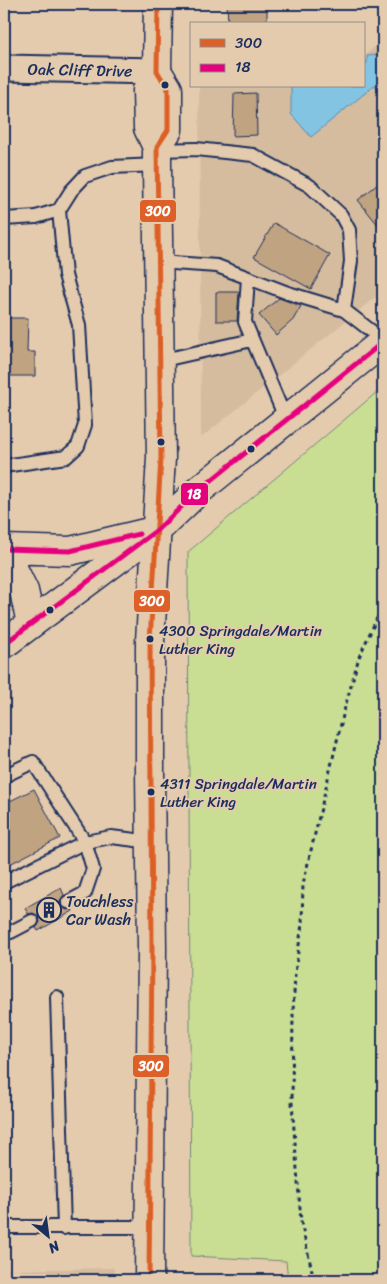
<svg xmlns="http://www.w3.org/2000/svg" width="387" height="1284" viewBox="0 0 387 1284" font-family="Sriracha,sans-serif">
  <rect width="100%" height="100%" fill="#e5cbad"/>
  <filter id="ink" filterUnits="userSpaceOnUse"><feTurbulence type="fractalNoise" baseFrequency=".02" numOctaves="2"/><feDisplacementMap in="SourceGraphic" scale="10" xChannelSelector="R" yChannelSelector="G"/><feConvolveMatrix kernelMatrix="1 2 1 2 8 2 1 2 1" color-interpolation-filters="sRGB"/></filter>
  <g filter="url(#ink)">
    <path fill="#d6bc9f" d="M383,40V291L201,438L199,86H363V57Z
      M114,1268V1280H4V1270Z"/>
    <path fill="#c9de93" stroke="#728678" d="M383,387V1280H288L286,1261L191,1256L188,552Z"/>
    <path fill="#83c4e3" stroke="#5988ae" d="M383,54V96L375,85L311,137L291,114V86H363V63H367V56Z"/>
    <path fill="#c0a381" stroke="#1b2f5e" d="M227,4H267V24H228Z
      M256,93L257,135L233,136L234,94Z
      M383,180V231L358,200Z
      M274,223L330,255L311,289L254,257Z
      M216,292H239L237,321H216Z
      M279,298L301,306L293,320L276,335L259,315Z
      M4,318H28L27,352H35V376H4Z
      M34,789L60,838L4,867V804Z
      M61,888L64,895L60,901L61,906L67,910L72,909L73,911L38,931L36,928L40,922L39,917L33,913L28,914L25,908Z"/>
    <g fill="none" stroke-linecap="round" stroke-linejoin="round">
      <defs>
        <path id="lane" d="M157,150L196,149L253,155L310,186L341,215L349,230L351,261L344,310
          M4,219L36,217L59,210
          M158,262L217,266L288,293L344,310L383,340
          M248,278L245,322L286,420
          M159,361L252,340
          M4,466L66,457L78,446L85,425L79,325L65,275L59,210L71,191L85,176L112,167L157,165
          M4,776L33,762L85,842L93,869L85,893L68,902
          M4,882L85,842L111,837L152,842
          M4,931L11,932L32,921
          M57,997L64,1228
          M4,1227H150"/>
        <g id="street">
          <path id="s1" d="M4,68L157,71"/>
        </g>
        <path id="secondary" d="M157,147L148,128L147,90L157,71L158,4
          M4,549L70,551L157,530
          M4,550L24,591L31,623
          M149,1280L152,949L150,771V641L161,458L157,165V147L168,130V89L157,71"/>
        <path id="primary" d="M4,644L157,530L198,491L383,342"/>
      </defs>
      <use href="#lane" stroke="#1b2f5e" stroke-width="16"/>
      <use href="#street" stroke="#1b2f5e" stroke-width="29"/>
      <use href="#secondary" stroke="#1b2f5e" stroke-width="31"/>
      <use href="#primary" stroke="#1b2f5e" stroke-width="31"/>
      <path stroke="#1b2f5e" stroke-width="3" stroke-dasharray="4 4" stroke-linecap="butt" d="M314,1280L301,1222L292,1103L293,1013L295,973L302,924L303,884L345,707L359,657L383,605"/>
      <use href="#lane" stroke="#e5cbad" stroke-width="12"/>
      <use href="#street" stroke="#e5cbad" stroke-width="25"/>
      <use href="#secondary" stroke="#e5cbad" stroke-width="28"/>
      <use href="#primary" stroke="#e5cbad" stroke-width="28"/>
      <defs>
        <path id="bus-1" d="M149,1280L152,949L150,641L161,458L157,147L168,130V89L157,71L158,4"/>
        <path id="bus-2" d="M4,549L70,551L139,534
          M4,644L157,530L198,491L383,342"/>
      </defs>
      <use href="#bus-1" stroke="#e5cbad" stroke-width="9"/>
      <use href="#bus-2" stroke="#e5cbad" stroke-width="9"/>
      <use href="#bus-1" stroke="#dc6028" stroke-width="5"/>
      <use href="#bus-2" stroke="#e5007d" stroke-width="5"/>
    </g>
  </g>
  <defs>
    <symbol id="building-ring" viewBox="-11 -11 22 22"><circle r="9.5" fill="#e5cbad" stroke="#1b2f5e" stroke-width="1.5"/><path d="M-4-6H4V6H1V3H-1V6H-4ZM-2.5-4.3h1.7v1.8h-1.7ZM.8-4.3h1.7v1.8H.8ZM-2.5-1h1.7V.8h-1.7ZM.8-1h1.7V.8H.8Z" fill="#1b2f5e"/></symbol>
  </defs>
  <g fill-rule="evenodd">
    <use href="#building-ring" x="35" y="896" width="28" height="28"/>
  </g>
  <g fill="#1b2f5e" stroke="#e5cbad" stroke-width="2">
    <circle cx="165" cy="85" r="4.5"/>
    <circle cx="161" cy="442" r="4.5"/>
    <circle cx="251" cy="449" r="4.5"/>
    <circle cx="50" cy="610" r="4.5"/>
    <circle cx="150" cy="639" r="4.5"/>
    <circle cx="151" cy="792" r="4.5"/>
  </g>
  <g text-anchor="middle" stroke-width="4" stroke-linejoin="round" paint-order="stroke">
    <g font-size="15" fill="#1b2f5e" stroke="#e5cbad" text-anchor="start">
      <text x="159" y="636">4300 Springdale/Martin<tspan x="159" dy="18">Luther King</tspan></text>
      <text x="160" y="789">4311 Springdale/Martin<tspan x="160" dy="18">Luther King</tspan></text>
    </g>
    <g font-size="16" fill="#1b2f5e" stroke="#e5cbad">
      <text dy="6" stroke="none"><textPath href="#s1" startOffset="76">Oak Cliff Drive</textPath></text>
    </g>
    <g font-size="16" fill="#1b2f5e" stroke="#e5cbad" text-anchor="start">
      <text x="66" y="907">Touchless<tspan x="66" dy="18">Car Wash</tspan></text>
    </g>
  </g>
  <g stroke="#e5cbad" stroke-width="2">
    <rect x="139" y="199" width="38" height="24" rx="5" fill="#dc6028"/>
    <rect x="180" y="482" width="29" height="24" rx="5" fill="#e5007d"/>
    <rect x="133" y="589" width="38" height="24" rx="5" fill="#dc6028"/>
    <rect x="132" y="1054" width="38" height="24" rx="5" fill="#dc6028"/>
  </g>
  <g font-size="14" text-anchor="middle" font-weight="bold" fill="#fff">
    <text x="158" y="216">300</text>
    <text x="194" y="499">18</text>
    <text x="152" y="606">300</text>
    <text x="151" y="1071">300</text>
  </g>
  <rect width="387" height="1284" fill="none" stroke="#e5cbad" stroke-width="20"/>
  <rect x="10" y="10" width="367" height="1264" fill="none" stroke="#1b2f5e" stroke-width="2" filter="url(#ink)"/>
  <rect x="190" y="22" width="175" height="65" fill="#e5cbad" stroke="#948d8d"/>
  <rect x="200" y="39" width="25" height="8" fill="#dc6028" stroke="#948d8d"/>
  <text x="235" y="48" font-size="15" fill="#1b2f5e">300</text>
  <rect x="200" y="64" width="25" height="8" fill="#e5007d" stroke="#948d8d"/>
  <text x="235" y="72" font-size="15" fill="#1b2f5e">18</text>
  <g transform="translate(48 1236) rotate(151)" stroke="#e5cbad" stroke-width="4" paint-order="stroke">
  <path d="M0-4L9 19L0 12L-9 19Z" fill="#1b2f5e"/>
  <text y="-8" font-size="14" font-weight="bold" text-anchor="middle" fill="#1b2f5e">N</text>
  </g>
</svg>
